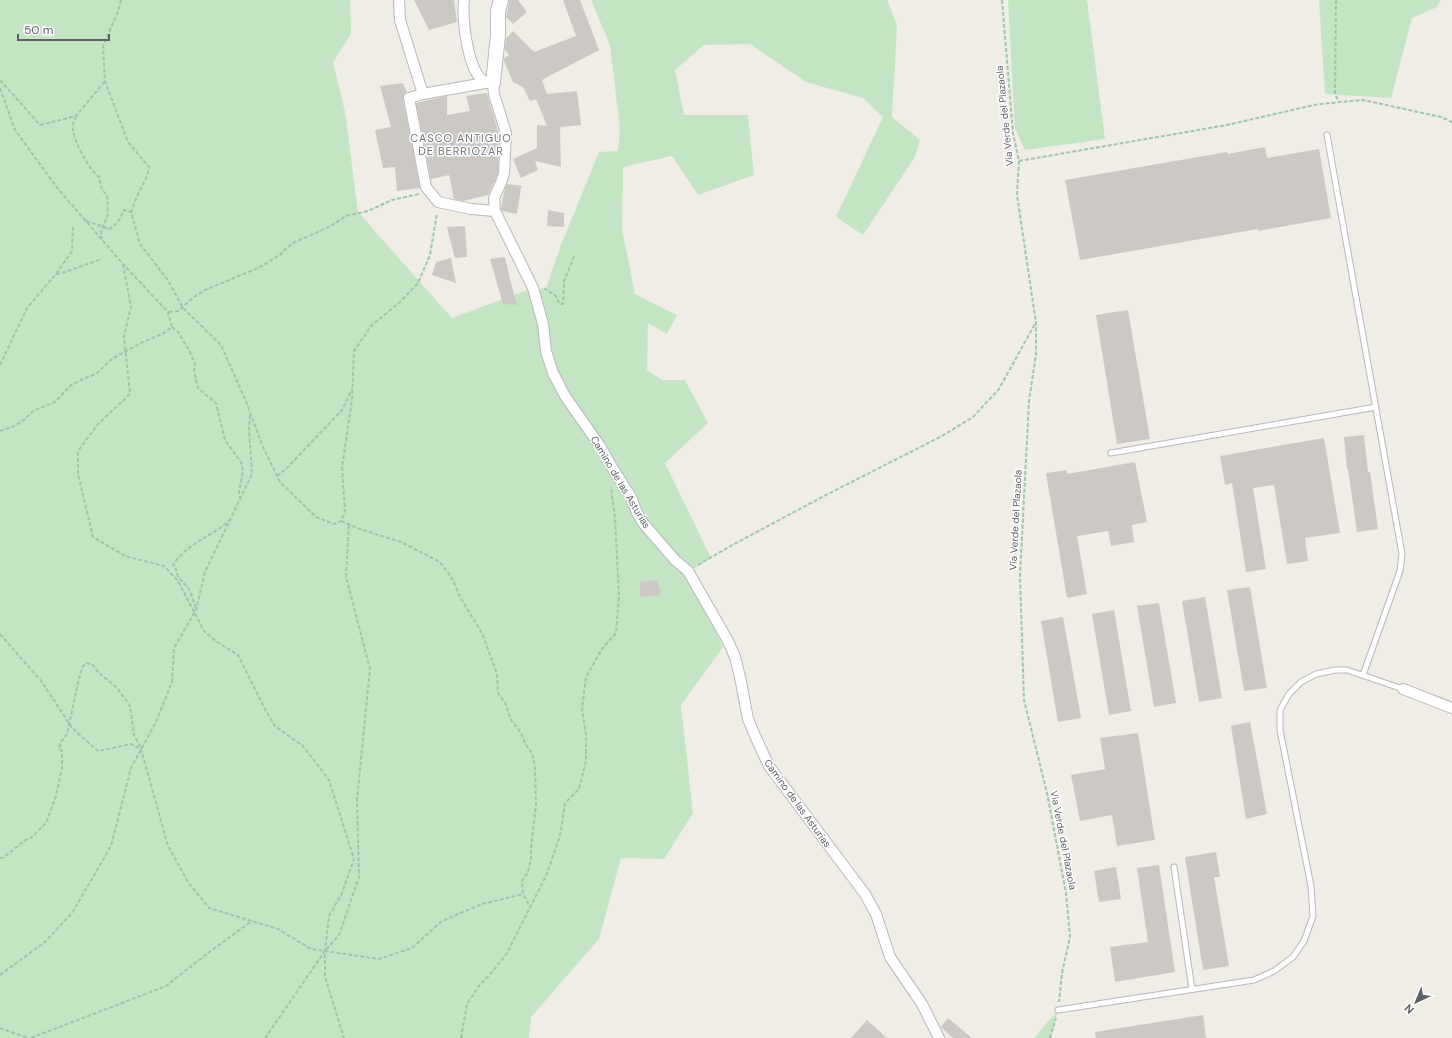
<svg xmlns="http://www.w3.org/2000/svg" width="1452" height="1038" viewBox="0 0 1452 1038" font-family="'DM Sans',sans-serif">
  <rect width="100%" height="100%" fill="#efede5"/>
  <path fill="#c4e5c3" d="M0,0H350L351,34L333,62L345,112L358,212L452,318L533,288L534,290L546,288L561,245L599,152L618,151L620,129L610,45L591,0H887L897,25L892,117L920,140L915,157L863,235L836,217L883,117L863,98L806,82L750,44L704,45L675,70L684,115H748L754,175L698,195L672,156L623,167L622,229L635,294L677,315L667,334L648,323L647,370L662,380H685L708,423L665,463L711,558L688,572L723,647L681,705L693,813L664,859L621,858L599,939L531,1017L529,1038H0Z
    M1008,0H1087L1105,139L1025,150L1015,129Z
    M1319,0H1441L1437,7L1412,18L1391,98L1325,94Z
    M1058,1010L1051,1038H1034Z"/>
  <path fill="#ccc9c4" d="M414,0H454L457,22L429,30Z
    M509,0H518L527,12L513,24L506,17Z
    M563,0H580L599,50L542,80L547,94L577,91L581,125L560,127L561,167L535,161L538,170L521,178L513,159L537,148V125L547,126L536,99L530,101L523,87L513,82L504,61V58L509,55L505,50L506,39L513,31L534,52L576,36Z
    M403,83L407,92L403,96V99L420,188L397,191L395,167L383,168L375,130L391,127L380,86Z
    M487,93L499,134L498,172L496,178L488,195L463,201L454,199L449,175L431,179L416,103L447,96V115L470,111L466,96Z
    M1265,147L1267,158L1319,149L1331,218L1258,231V229L1080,260L1065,180L1227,152L1228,154Z
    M507,184L522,186L521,188L517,214L502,211L501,209L504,192Z
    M548,210L564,213V227L547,226Z
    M465,226L467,257L455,258L447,227Z
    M505,257L511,283L517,305L503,304L490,259Z
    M451,258L456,283L432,275L436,262Z
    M1128,310L1150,439L1117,444L1096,315Z
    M1364,435L1368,472H1370L1378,529L1357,532L1348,469H1347L1344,437Z
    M1324,438L1340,533L1305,538L1308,561L1287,564L1274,485L1253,488L1266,569L1246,572L1232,483L1225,485L1220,456Z
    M1135,462L1147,522L1132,525L1134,542L1111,546L1108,531L1077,536L1087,594L1067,598L1046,473L1067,470V474Z
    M657,580L661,595L640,597V582Z
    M1250,587L1267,688L1244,691L1227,590Z
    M1205,597L1222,698L1199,702L1182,601Z
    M1159,603L1176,703L1154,707L1137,606Z
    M1114,610L1131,711L1109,715L1092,614Z
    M1063,617L1081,718L1058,722L1041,621Z
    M1250,722L1267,814L1246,819L1231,726Z
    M1138,733L1155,840L1117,846L1112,815L1080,821L1071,775L1105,769L1100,738Z
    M1216,852L1220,877H1214L1229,966L1203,970L1185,857Z
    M1159,865L1175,972L1115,982L1110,947L1148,942L1137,868Z
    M1116,867L1121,899L1099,902L1094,871Z
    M1203,1015L1206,1038H1096L1095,1032Z
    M948,1018L972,1038H953L941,1027Z
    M867,1020L887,1038H851Z"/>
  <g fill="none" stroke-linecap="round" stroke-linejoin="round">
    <defs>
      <path id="lane" d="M1327,135L1402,554L1400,571L1363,675
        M1111,453L1376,407
        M1174,867L1192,989
        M1058,1010L1254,980L1274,971L1293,957L1304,941L1313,916L1311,886L1280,730V710L1289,694L1301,682L1316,674L1335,670H1347L1403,689"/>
      <path id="street" d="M399,0L400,20L423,94
        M464,0C462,20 467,57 477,74C479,77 483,80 485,83
        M495,211L471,209L438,202L426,187L409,98L423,94L485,83H493L494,94L506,133L504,173L502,180L494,198L495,211L533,288L543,324L546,351L553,373L565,396L600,446L613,469L631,497L637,513L643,523L675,560L688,571L728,641L735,657L740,677L748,719L756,738L769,766L865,894L876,914L890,957L922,1004L939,1038
        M1403,689L1452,708"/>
      <path id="secondary" d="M493,83L498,35V11L501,0"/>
    </defs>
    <use href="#lane" stroke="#b6b8bb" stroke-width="7"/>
    <use href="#street" stroke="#b6b8bb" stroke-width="12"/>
    <use href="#secondary" stroke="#b7babe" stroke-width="16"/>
    <path stroke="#9dc6a8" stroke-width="2" stroke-dasharray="4 2" stroke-linecap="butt" d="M121,0L118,12L103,46L105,81L128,142L149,167L147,176L138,194L131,212L140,244L167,279L183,308L221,345L245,399L263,447L280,482L316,517L334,524L341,521L345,511L342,468L352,399L354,351L371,326L400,302L418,283L430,255L437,213
      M1002,0L1013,133L1019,161L1017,195L1036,323V354L1029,401L1020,576L1024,700L1047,793L1066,893L1070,937L1062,973L1059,1002
      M1336,0L1335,94L1339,102
      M0,80L40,125L76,116L105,81
      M0,88L15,130L58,189L123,264L168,312L172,327L164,333L141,343L113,358L96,374L83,379L71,385L55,402L33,411L24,420L14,426L0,431
      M76,116C74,121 72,125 73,131C75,143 90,171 99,177L102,190L107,195L108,214L101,232L102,239
      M1019,161L1227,125L1314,105L1339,102L1363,100L1441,117L1452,122
      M86,221L110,229L118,222L124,210L131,212
      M123,264L131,307L124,336L130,394L98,424L78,451V474L93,537L125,556L164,566L178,581L204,631L217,642L238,655L265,709L275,726L303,746L329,780L354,859L342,893L329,916L325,951V977L344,1038
      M56,274L62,273L102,259
      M544,288L556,296L559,303L563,304L564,281L575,254
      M169,312L178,311L194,297L205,290L258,268L280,255L285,249L295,242L329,227L346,216L368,211L392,200L419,194
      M172,327L178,332L189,350L195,364L194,371L198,388L216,403L225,440L241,462L243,471L239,492L240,498
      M0,365L27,308L56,274L72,251L73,226
      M277,476L287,468L342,410L352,389
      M341,521L357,528L401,542L440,562L453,580L460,597L482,633L497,674L498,693L505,703L511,720L521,733L526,745L532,753L535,767L536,805L531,847V859L528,872L522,881L523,894L530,907
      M698,565L736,543L826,495L942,436L973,417L999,389L1035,324
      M196,608C195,605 190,591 189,589C186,585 181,581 178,576C176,572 177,568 173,565C187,543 211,537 230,520
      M0,634L42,682L72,728L98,751L131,744L141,749L168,846L188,882L209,908L278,929L311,949L379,959L412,948L442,921L482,904L523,894
      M0,858H3L24,841L32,837L46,823L56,796L62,768V751L59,748L61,742L67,734L78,683L82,668L86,663L92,664L98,672L117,688L126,700L130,706L134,735L141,748
      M0,975L45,942L72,913L111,846L131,768L156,722L172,682L174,648L196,610L205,572L252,474L249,430L250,414
      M0,1028L28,1038
      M31,1038L166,986L208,953L252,921
      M265,1038L325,951L339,935L359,877L357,799L370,669L346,577L349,524
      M461,1038L467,1004L479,986L493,971L507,953L546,876L560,836L565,803L579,789L586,761V735L582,709L586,677L602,649L616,633L619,596L615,519L611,487
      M1050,1038L1056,1018"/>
    <use href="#lane" stroke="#fff" stroke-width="5"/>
    <use href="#street" stroke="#fff" stroke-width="10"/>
    <use href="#secondary" stroke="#fff" stroke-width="14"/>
  </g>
  <g text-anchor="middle" stroke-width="3" stroke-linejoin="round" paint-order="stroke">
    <g font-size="10" fill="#5d6165" stroke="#fff">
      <text transform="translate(1004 116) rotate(-96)" y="4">Vía Verde del Plazaola</text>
      <text transform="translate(621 482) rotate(59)" y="4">Camino de las Asturias</text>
      <text transform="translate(1015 520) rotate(-87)" y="4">Vía Verde del Plazaola</text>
      <text transform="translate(798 803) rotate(54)" y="4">Camino de las Asturias</text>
      <text transform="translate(1064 840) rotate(79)" y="4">Vía Verde del Plazaola</text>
    </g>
    <g font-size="11" letter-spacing="1" fill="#6e7377" stroke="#fff">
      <text x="461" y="142">CASCO ANTIGUO<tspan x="461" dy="13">DE BERRIOZAR</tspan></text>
    </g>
  </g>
  <g transform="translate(1416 1002) rotate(224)" stroke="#ffffff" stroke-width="3" paint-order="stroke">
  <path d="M0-3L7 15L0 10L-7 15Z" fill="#5d6165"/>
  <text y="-6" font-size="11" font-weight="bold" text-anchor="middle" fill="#5d6165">N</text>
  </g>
  <path d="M18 34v6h91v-6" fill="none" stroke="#5d6165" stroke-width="2"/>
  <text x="24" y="34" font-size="12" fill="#5d6165" stroke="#ffffff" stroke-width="3" paint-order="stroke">50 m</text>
</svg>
